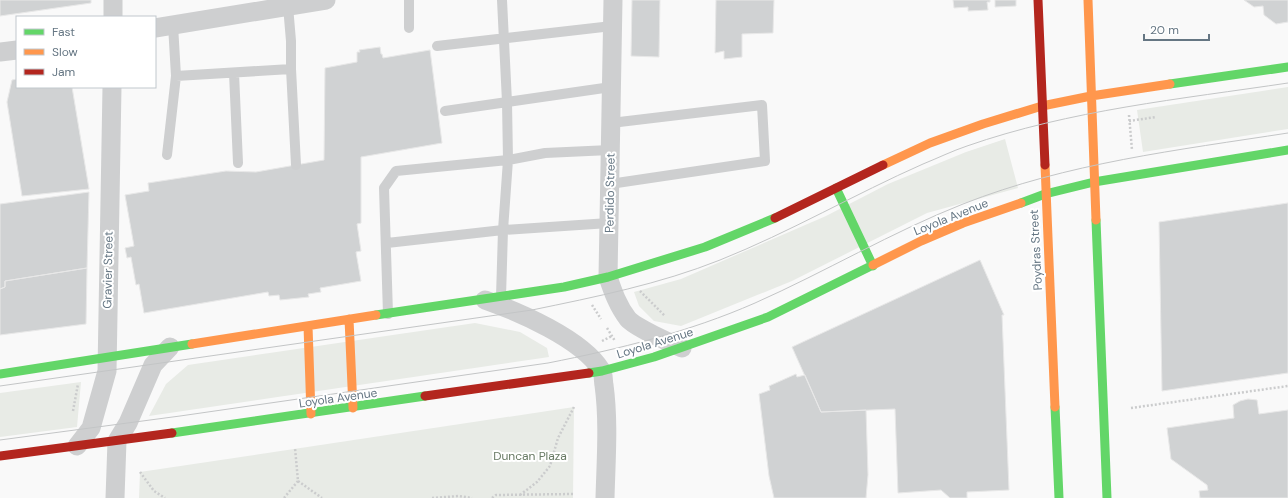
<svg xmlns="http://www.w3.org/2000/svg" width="1288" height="498" viewBox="0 0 1288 498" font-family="'DM Sans',sans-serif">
  <rect width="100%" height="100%" fill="#f9f9f9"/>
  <path fill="#e8ebe6" d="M1288,87V129L1143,152L1137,110Z
    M1005,139L1018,188L927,213L792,281L681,326L654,321L639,306L634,292L681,279L826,216L888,184L966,152Z
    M475,323L520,332L547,348L549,357L149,416L166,384L188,365Z
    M81,382L77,427L0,437V393Z
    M574,407L573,498H139L140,472Z"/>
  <path fill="#d0d2d3" stroke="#e8e8e8" d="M0,0H91V3L0,16Z
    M632,0H660L659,57L631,56Z
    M716,0H774L773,33L742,34V57L724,59V51L715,53Z
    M953,0H990V2H987L988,10L968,11V7L954,8Z
    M995,0H1016V6L995,7Z
    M1244,0H1288V22L1276,24L1264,15L1263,6L1254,7Z
    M380,47L381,54H382L383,58L430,50L442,143L361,157V223L357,224L361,251L356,252L361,281L320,288L321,292L308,294L309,297L280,300L279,295L269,296L268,292L144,313L139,284L136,285L131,257L127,258L125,248L134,246L125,195L149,191L148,183L226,171L256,172L324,160L325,68L357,62V52H360L359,50Z
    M17,79V87H72L89,189L22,196L7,102L12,80Z
    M89,192L87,268L5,281V287L0,289V204Z
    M1288,203V373L1162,391L1159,222Z
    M980,260L1004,315H1002L1009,490L967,492V498H950L941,490L898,493L895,409L821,412L792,347Z
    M87,268L86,324L0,335V289L5,287V281Z
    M796,374L797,377L805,375L821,412L866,410L868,475L866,498H774L769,476L759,394L770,390L769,386Z
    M1248,399L1257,400L1259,414L1288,410V498H1200L1199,491L1208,490L1207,485L1171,459L1167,428L1234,418L1233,405L1240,401Z"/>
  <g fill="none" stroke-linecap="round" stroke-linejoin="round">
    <path stroke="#cbcccd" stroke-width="2.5" stroke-dasharray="2 2" stroke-linecap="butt" d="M1129,115L1132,150
      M1129,121L1156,117
      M640,291L665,316
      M592,305L601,319
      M607,328L615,341
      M602,341L612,336
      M1131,408L1288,386
      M73,411L78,384
      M140,472L154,491L165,498
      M298,481L322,498
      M520,495L537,482L550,466L558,438L574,407
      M284,498L298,481L295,448
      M432,498L459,496L472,498
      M492,498L496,495L573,494"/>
    <path stroke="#cecfd0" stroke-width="10" d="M173,25L176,76L291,69V41L288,6
      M409,28V0
      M437,46L612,26
      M291,69L296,165
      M234,73L238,163
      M445,111L611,87
      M167,155L176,76
      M610,184L765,161L762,105L611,123
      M387,243L503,230L609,223
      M501,297L503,230L508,160L507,102L502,0
      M388,314L384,188L396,171L508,160L545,153L610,150"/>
    <path stroke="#cecfd0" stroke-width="19" d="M113,0V17
      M613,0L608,277C613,292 618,306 628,319C635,327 670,343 682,348
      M155,28L326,0
      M0,52L17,50
      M485,300C519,312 582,339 601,370C604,374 603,381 604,385C609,422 606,460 605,498
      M77,446L91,428L107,371L112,87
      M115,498L117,441L128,423L153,365L170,347"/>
    <path stroke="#63d668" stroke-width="9" d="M1170,84L1288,67
      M836,188L873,266
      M1021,203L1045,194L1094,182L1288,150
      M1096,220L1107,498
      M376,315L564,287L608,277L705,247L775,218
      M589,373L602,371L654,357L768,317L873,265
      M0,374L192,344
      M1055,407L1059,498
      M172,433L425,396"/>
    <path stroke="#ff974d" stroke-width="9" d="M1088,0L1096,220
      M883,165L930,143L983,124L1042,106L1091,96L1170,84
      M1045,165L1055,407
      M873,265L921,241L963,223L1021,203
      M349,319L353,408
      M308,326L311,414
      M192,344L376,315"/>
    <path stroke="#b3261e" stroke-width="9" d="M1038,0L1045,165
      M775,218L883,165
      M425,396L589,373
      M0,456L172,433"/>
    <path stroke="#c3c5c6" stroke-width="1" d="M0,386L532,310C595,297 660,284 720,260C790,232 855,194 923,164C938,158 952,151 967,146C1070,110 1181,99 1288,83
      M0,440L180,416L548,363C619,349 689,332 755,303C825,272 892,232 963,204C1067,163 1178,150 1288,133"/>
  </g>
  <g text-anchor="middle" stroke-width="4" stroke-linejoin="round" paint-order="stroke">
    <g font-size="12" fill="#657683" stroke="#fff">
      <text transform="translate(610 193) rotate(-89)" y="4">Perdido Street</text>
      <text transform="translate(951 217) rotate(-22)" y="4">Loyola Avenue</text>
      <text transform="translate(1036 250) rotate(-93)" y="4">Poydras Street</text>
      <text transform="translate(108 270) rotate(-89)" y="4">Gravier Street</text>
      <text transform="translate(655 343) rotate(-17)" y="4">Loyola Avenue</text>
      <text transform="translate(338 398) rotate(-8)" y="4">Loyola Avenue</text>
    </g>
    <g font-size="12" fill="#687a64" stroke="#fff">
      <text x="530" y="460">Duncan Plaza</text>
    </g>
  </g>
  <rect x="16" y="16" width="140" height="72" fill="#ffffff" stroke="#c1c8cd"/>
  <rect x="24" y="29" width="20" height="6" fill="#63d668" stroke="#c1c8cd"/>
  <text x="52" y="36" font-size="12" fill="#657683">Fast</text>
  <rect x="24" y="49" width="20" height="6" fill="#ff974d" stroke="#c1c8cd"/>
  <text x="52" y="56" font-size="12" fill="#657683">Slow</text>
  <rect x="24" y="69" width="20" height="6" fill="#b3261e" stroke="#c1c8cd"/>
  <text x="52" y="76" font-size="12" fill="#657683">Jam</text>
  <path d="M1144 34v6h65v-6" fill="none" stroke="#657683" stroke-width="2"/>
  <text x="1150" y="34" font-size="12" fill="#657683" stroke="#ffffff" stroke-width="3" paint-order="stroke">20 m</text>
</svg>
